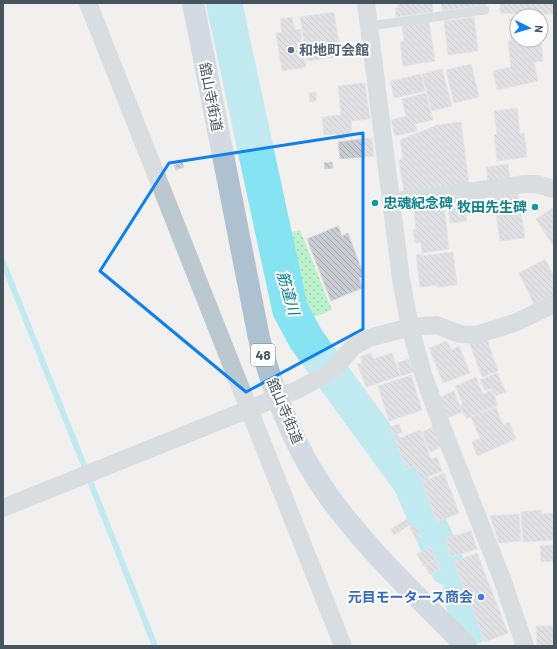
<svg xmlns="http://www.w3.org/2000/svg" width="557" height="649" viewBox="0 0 557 649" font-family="Barlow,'Noto Sans JP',sans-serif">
  <defs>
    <pattern id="park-dots" width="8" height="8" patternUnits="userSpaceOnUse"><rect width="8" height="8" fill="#bbf2cc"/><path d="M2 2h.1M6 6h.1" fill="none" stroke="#a2d1b2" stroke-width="1.8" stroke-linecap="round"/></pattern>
    <pattern id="building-back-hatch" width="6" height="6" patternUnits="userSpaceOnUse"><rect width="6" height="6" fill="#c9ccd2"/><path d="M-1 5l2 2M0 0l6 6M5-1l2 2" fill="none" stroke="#a5a8ae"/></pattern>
  </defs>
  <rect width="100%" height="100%" fill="#f2efef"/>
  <path fill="url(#park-dots)" d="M300,230L332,310L314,317L331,365L304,327L295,307L280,235Z"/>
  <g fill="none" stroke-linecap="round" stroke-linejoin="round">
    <path stroke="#85e3f2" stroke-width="6" d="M3,262L85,468
      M90,481L155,646"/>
    <path stroke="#85e3f2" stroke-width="36" d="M224,3L290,309L306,339L411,483L448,568
      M460,594L473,626"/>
  </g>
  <path fill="url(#building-back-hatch)" stroke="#d3d6db" d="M398,3H432L433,12L396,17L395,8H398Z
    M441,3H486V5L442,11Z
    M500,3H554V14L500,13Z
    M334,12L341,56L307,61L300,17Z
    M292,17L295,30L300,29L306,67L282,71L276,33L282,32L280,19Z
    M474,17L478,51L448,55L444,21Z
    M517,18V40H541V39L543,61L534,62L538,81L497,90L493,71L511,67L508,41H511L509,19Z
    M429,21L435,61L403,66L400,42L404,41L402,25Z
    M471,64L479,97L454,103L446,70Z
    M442,69L452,106L432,111L422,74Z
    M421,74L425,91L394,98L390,81Z
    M365,83L370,119L351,121L352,134H345V138L336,139L335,134L324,135L322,117L341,115L338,86Z
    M316,92V101L310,102L309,93Z
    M426,93L433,120L415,124L417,131L395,136L391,120L406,116L402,99Z
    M517,108L520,134L524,133L527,157L497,161L494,135L497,134L494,111Z
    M461,122L469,184L404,193L399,160L403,159L400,140L437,125Z
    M372,138L374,156L340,159L338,142Z
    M182,162L184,167L176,170L174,165Z
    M332,162L333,168L325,169L324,163Z
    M508,164L510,178L488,181L486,167Z
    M518,192L525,238L500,241L493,196Z
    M464,204L467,221L450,223L448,207Z
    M444,205L449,249L422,253L421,242L415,243L413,230L416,229L414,210Z
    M554,207V247L536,219Z
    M338,226L342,236L348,233L364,276L359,278L362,288L331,301L307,239Z
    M453,252L457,285L438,287V285L420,287L416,255L421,254V256Z
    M545,259L554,276V296L535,306L519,273Z
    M486,336L498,371L482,377L469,342Z
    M447,341L451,350L459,346L470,373L443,383L429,348Z
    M371,353L373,359L392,353L400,376L366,387L357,364L362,363L360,357Z
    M409,359L413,372L401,376L397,363Z
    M497,373L506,392L496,396L492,388L485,391L480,380Z
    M411,375L422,410L389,421L378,386Z
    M476,377L483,394L492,390L498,405L466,419L460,405L463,404L455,386Z
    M454,391L462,412L448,418L440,397Z
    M496,407L503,425L509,422L516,439L477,456L472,442L480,438L471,417Z
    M399,424L402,432L393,436L390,427Z
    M433,427L441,447L430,452L422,432Z
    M420,430L431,459L437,457L442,471L421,479L415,465L406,469L395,440Z
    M444,473L459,513L437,522L422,482Z
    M541,510L542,514L554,513V540L523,542L521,512Z
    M519,514L521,541L499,543L490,516Z
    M407,519L410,525L394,535L391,529Z
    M415,525L421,536L416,539L410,528Z
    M471,531L477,549L451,557L446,538Z
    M554,545V561L541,562L540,546Z
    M430,547L436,559L423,566L417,554Z
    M477,553L508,633L485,642L454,562Z
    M436,560L441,569L430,575L425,566Z
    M536,626H554V646H537Z"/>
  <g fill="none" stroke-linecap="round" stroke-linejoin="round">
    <path stroke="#bcc8cf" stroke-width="9" d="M369,26L485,10"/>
    <path stroke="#bcc8cf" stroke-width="18" d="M88,3L343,646
      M366,3L401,279L410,327L423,374L444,432L501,576L525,646
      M391,202L525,184H536L554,189
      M3,508L299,389L333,370L353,347L369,338L410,327L436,325L460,334L476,335L517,322L554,304"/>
    <path stroke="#adc1d0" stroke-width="22" d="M193,3L259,338C273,392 293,445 325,491C365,548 417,596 466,646"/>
  </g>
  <path d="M0 0H557V649H0ZM363,133V329L246,392L100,271L169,163Z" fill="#f2efef" fill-opacity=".55" fill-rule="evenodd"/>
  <path fill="none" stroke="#0d80ed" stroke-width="3" stroke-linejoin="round" d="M363,133V329L246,392L100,271L169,163Z"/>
  <circle fill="#5c6f8a" stroke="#fff" stroke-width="1.5" cx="291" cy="50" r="4"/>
  <g fill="#0f9aa8" stroke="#fff" stroke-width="1.5">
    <circle cx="375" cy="203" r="4"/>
    <circle cx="535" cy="207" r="4"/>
  </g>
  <circle fill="#3f7fe0" stroke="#fff" stroke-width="1.5" cx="481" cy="597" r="4"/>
  <g text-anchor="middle" stroke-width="4" stroke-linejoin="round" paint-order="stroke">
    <rect fill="#fff" stroke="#7e878e" stroke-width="1" x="251" y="344" width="24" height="22" rx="3"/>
    <g font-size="13" font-weight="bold" fill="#46545e">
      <text x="263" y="360">48</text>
    </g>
    <g font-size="14" font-weight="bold" fill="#4e5e75" stroke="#fff" text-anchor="start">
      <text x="299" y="55">和地町会館</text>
    </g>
    <g font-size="14" fill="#46545e" stroke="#fff">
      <text transform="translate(211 97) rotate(79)" y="5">舘山寺街道</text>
      <text transform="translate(285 411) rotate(67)" y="5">舘山寺街道</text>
    </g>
    <g font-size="14" font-weight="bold" fill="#0d838f" stroke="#fff" text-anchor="start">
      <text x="383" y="208">忠魂紀念碑</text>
      <text x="527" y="212" text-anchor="end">牧田先生碑</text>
    </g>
    <g font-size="14" font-weight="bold" fill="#366cbe" stroke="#fff" text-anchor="end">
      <text x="473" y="602">元目モータース商会</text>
    </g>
    <g font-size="15" font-style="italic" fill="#068093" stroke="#fff">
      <text transform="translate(288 293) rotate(74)" y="5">筋違川</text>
    </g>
  </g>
  <rect width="557" height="649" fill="none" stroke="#46545e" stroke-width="8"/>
  <g transform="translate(529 28) rotate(95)"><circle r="19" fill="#ffffff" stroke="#b5bbbf"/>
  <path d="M0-3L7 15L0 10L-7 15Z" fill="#0d80ed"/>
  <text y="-6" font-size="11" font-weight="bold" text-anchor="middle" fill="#46545e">N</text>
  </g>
</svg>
